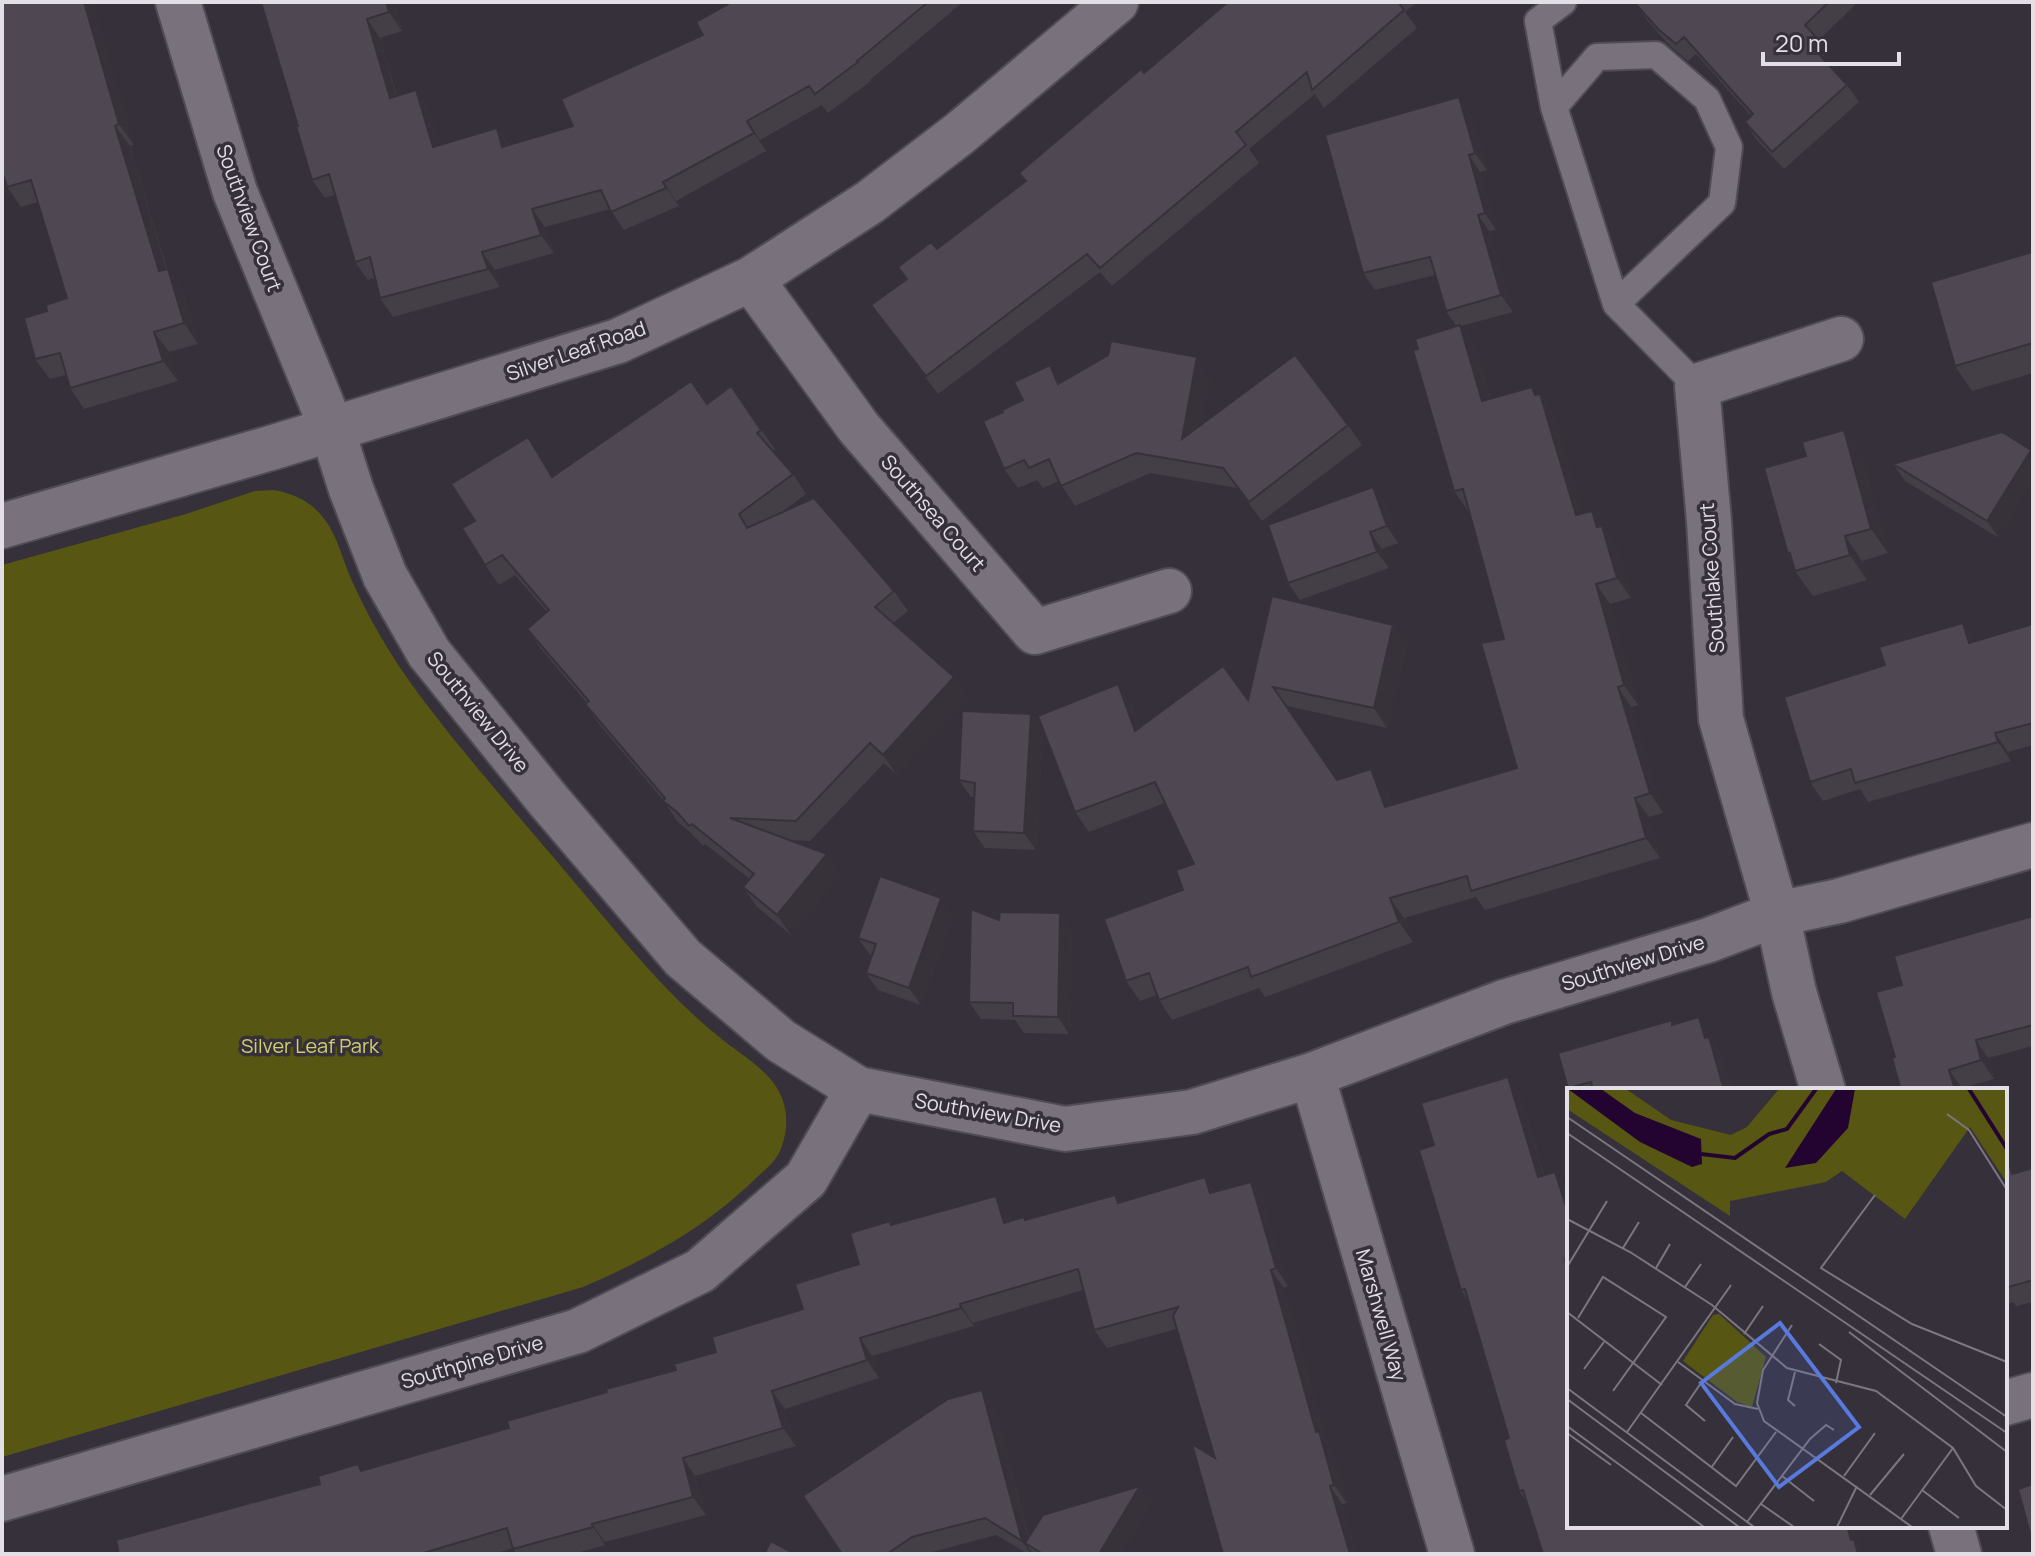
<svg xmlns="http://www.w3.org/2000/svg" width="2035" height="1556" viewBox="0 0 2035 1556" font-family="Manrope,sans-serif">
  <rect width="100%" height="100%" fill="#36303a"/>
  <path fill="#585613" d="M274,490C295,494 312,502 325,520C338,537 343,561 352,581C373,628 402,674 434,714C477,770 525,823 570,877C617,932 661,990 718,1036C749,1062 790,1079 786,1128C785,1136 783,1144 780,1151C775,1162 765,1170 756,1178C707,1227 646,1260 583,1287L2,1457V565L186,514L255,491Z"/>
  <g fill="none" stroke-linecap="round" stroke-linejoin="round">
    <defs>
      <path id="service" d="M1563,2L1538,21L1554,107L1616,304L1697,386
        M1554,107L1597,57L1656,55L1707,99L1729,147L1722,203L1616,304"/>
      <path id="minor" d="M178,2L235,192L332,429L351,489L385,576L429,653L548,800L683,958L781,1041L858,1089L1065,1129L1192,1112L1312,1075L1504,1002L1709,940L1777,914L1839,901L2033,845
        M751,279L859,428L1035,632L1169,591
        M1312,1075L1452,1554
        M1823,1090L1794,992L1777,914L1721,719L1709,521L1697,386L1841,339
        M2005,1403L2033,1395
        M2,1499L578,1331L700,1271L806,1179L858,1089
        M1951,1526L1959,1554"/>
      <path id="tertiary" d="M2,526L274,447L618,341L751,279L870,202L959,134L1116,2"/>
    </defs>
    <use href="#service" stroke="#504c54" stroke-width="30"/>
    <use href="#minor" stroke="#504c54" stroke-width="48"/>
    <use href="#tertiary" stroke="#504c54" stroke-width="48"/>
    <use href="#service" stroke="#79727d" stroke-width="26"/>
    <use href="#minor" stroke="#79727d" stroke-width="44"/>
    <use href="#tertiary" stroke="#79727d" stroke-width="44"/>
  </g>
  <path fill="#443e47" d="M2,2H92L134,145L130,146L167,269H168L182,289L198,344L169,352L178,381L84,409L70,388L66,375L50,379L35,359L47,311L67,298L38,202L21,207L7,187Z
    M261,2H394L402,31L380,38L397,96L429,109L440,145L497,128L509,145L573,126L703,35L732,2H963L870,80L871,81L828,113L822,105L760,140L766,151L676,201L679,206L624,230L610,209L545,227L554,253L495,270L500,287L393,317L380,298L375,278L368,280L355,262L335,195L325,198L312,180L298,126Z
    M1228,2H1417L1405,12L1417,28L1324,108L1315,94L1249,149L1259,163L1112,286L1100,272L938,394L871,305L906,279L937,249L1026,182L1019,173L1144,73Z
    M1636,2H1853L1855,5L1818,41L1827,53L1822,57L1847,85L1859,102L1784,169L1756,139L1745,122L1751,116L1696,54L1688,61L1670,46L1647,20L1635,3Z
    M1471,114L1487,170L1480,172L1496,230L1489,231L1513,312L1461,326L1474,344L1490,399L1540,394L1553,413L1583,513L1592,511L1616,545L1631,598L1610,604L1638,705L1631,707L1663,813L1649,817L1660,858L1485,910L1476,897L1404,918L1413,942L1265,997L1259,988L1172,1020L1159,1000L1157,995L1140,1001L1126,981L1183,890L1194,864L1165,803L1089,832L1075,812L1131,704L1140,727L1248,700L1393,625L1407,644L1387,728L1287,706L1337,780L1385,788L1391,805L1517,768L1504,639L1469,510L1468,511L1454,491L1418,349L1456,326L1446,311L1435,275L1375,290L1363,273Z
    M2033,254V373L1972,391L1955,366Z
    M1210,377L1202,424L1348,425L1362,445L1262,521L1237,488L1150,473L1075,506L1059,481L1043,488L1037,480L1018,488L1004,469L1003,412L1061,382Z
    M731,386L775,449L773,451L793,474L806,494L782,512L894,591L908,611L893,623L954,677L967,697L897,775L884,763L810,841L788,840L841,874L791,935L757,907L743,887L750,879L705,844L703,846L690,832L677,821L664,801L599,724L585,704L587,703L541,649L527,629L547,612L515,575L499,585L485,565L475,521L528,437L553,476L707,404Z
    M2002,432L1999,538L1905,481L1893,464Z
    M1861,454L1888,553L1862,561L1867,580L1813,596L1795,571L1793,561L1788,554Z
    M1373,487L1385,504L1398,543L1382,549L1389,568L1300,600L1288,583Z
    M1963,623L1975,641L2033,624V745L2008,752L2011,761L1868,802L1860,789L1823,801L1810,782L1885,665Z
    M1031,714L1043,731L1036,850L985,848L973,831L974,797H971L959,780Z
    M953,915L921,1005L878,990L866,973L872,955H870L858,938Z
    M2033,916V1046L1988,1058L1994,1079L1962,1088L1895,1057L1902,985Z
    M999,920L1072,930L1069,1034L1024,1033L1015,1020L981,1019L969,1002Z
    M1672,1020L1674,1024L1711,1034L1714,1044L1721,1054L1731,1090H1569L1568,1088Z
    M1508,1077L1520,1094L1544,1175L1555,1172L1567,1189L1569,1195V1526H1855L1860,1548L1865,1554H1543L1526,1501L1519,1491L1504,1440L1509,1438L1469,1302L1461,1290L1419,1150L1434,1145L1421,1103Z
    M2005,1153L2020,1172L2033,1168V1302L2016,1306L2013,1302L2005,1304Z
    M1205,1177L1215,1192L1251,1182L1263,1200L1288,1286L1284,1288L1326,1441L1332,1450L1347,1503L1342,1504L1357,1554H1223L1215,1458L1177,1329L1107,1348L1094,1330L1083,1290L973,1323L974,1326L872,1356L879,1378L785,1409L796,1446L695,1476L706,1515L605,1542V1545L573,1554H517L513,1548L493,1554H119L363,1471L509,1428L607,1392L676,1370L803,1309L859,1264L892,1225L1009,1214L1011,1220H1027L1121,1202Z
    M994,1407L1029,1537L1140,1486L1151,1503L1121,1554H1028L996,1535L925,1554H842Z"/>
  <path fill="#37323a" d="M84,2H92L134,145L119,124Z
    M386,2H394L402,31L389,12Z
    M367,19L380,38L402,117L390,98Z
    M416,90L429,109L446,165L433,147Z
    M1459,97L1471,114L1487,170L1475,153Z
    M747,121L760,140L766,151L754,133Z
    M115,126L130,146L173,292L159,271Z
    M497,128L509,146L502,147Z
    M1469,155L1480,172L1496,230L1485,213Z
    M663,182L676,201L679,206L666,188Z
    M532,209L545,227L554,253L541,235Z
    M1478,215L1489,231L1513,312L1501,295Z
    M482,252L495,270L500,287L488,269Z
    M168,269L182,289L198,344L184,323Z
    M1460,325L1474,344L1496,421L1482,401Z
    M154,332L169,352L178,381L163,361Z
    M1197,357L1210,377L1196,459L1182,439Z
    M1050,365L1063,385L1058,384Z
    M1532,387L1542,401L1540,394L1553,413L1590,535L1576,515Z
    M1844,430L1861,454L1888,553L1871,529Z
    M528,437L541,456L565,496L552,477Z
    M2031,450L2033,453V483L1999,538L1987,521Z
    M1373,487L1385,504L1398,543L1387,526Z
    M1592,511L1616,545L1631,598L1617,578L1597,527Z
    M1370,532L1382,549L1389,568L1377,552Z
    M1845,536L1862,561L1867,580L1850,555Z
    M1596,584L1610,604L1638,705L1624,685Z
    M1963,623L1976,642L1969,643Z
    M1393,625L1407,644L1387,728L1374,708Z
    M954,677L967,697L897,775L883,755Z
    M1118,684L1131,704L1149,750L1135,731Z
    M1618,687L1631,707L1663,813L1650,793Z
    M1031,714L1043,731L1036,850L1024,833Z
    M1995,733L2008,752L2011,761L1998,742Z
    M1371,769L1385,788L1398,827L1385,807Z
    M1635,798L1649,817L1660,858L1646,838Z
    M827,854L841,874L791,935L777,915Z
    M941,898L953,915L921,1005L909,988Z
    M1390,898L1404,918L1413,942L1399,922Z
    M1060,913L1072,930L1069,1034L1058,1017Z
    M1699,1017L1711,1034L1714,1044L1721,1054L1731,1090H1724L1705,1038Z
    M1976,1040L1988,1058L1994,1079L1981,1060Z
    M1949,1070L1962,1088L1963,1090H1955Z
    M1508,1077L1520,1094L1549,1194L1538,1177Z
    M2006,1153L2019,1171L2025,1193L2012,1174Z
    M1555,1172L1567,1189L1569,1195V1216Z
    M1205,1177L1217,1195L1210,1193Z
    M1251,1182L1263,1200L1288,1286L1276,1268Z
    M996,1196L1009,1214L1016,1241L1004,1223Z
    M1271,1270L1284,1288L1326,1441L1332,1450L1347,1503L1334,1485L1316,1432Z
    M960,1304L973,1323L974,1326L961,1308Z
    M860,1338L872,1356L879,1378L867,1360Z
    M982,1390L994,1407L1031,1546L1025,1543L1033,1554H1031L1022,1541Z
    M772,1391L785,1409L796,1446L783,1428Z
    M683,1458L695,1476L706,1515L693,1497Z
    M1140,1486L1151,1503L1121,1554H1099Z
    M1330,1486L1342,1504L1357,1554H1350Z
    M592,1524L605,1542V1545L593,1527Z
    M1847,1526H1855L1860,1548L1865,1554H1858L1851,1540Z"/>
  <path fill="#4f4853" stroke="#37323a" stroke-width="2" d="M2,2H84L119,124L115,126L159,271L168,269L184,323L154,332L163,361L70,388L60,353L35,359L24,318L47,311L46,305L67,298L31,180L7,187L2,171Z
    M261,2H386L389,12L367,19L390,98L416,90L433,147L497,128L502,147L573,126L561,99L703,35L696,22L732,2H928L857,61L858,62L815,94L809,86L747,121L754,133L663,182L666,188L611,212L601,190L532,209L541,235L482,252L488,269L380,298L370,257L355,262L329,174L312,180L296,126H298Z
    M1228,2H1398L1404,10L1312,90L1307,72L1236,132L1246,145L1100,268L1087,254L926,376L871,305L907,279L898,267L931,242L937,249L1026,181L1019,173L1141,69L1144,73Z
    M1636,2H1829L1805,25L1815,36L1808,42L1847,85L1772,152L1745,122L1753,114L1684,37L1676,44L1658,29L1635,3Z
    M1459,97L1475,153L1469,155L1485,213L1478,215L1501,295L1446,311L1430,257L1363,273L1325,135Z
    M2032,252L2033,256V343L1955,366L1931,282Z
    M1460,325L1482,401L1532,387L1535,395L1540,394L1576,515L1592,511L1597,527L1602,526L1617,578L1596,584L1624,685L1618,687L1650,793L1635,798L1646,838L1471,891L1467,876L1390,898L1399,922L1251,977L1248,967L1159,1000L1149,973L1126,981L1104,919L1183,890L1176,870L1194,864L1155,782L1075,812L1038,716L1118,684L1135,731L1223,666L1248,700L1272,596L1393,625L1374,708L1273,687L1337,780L1371,769L1385,807L1517,768L1481,643L1504,639L1463,489L1454,491L1413,350L1418,349L1415,339Z
    M1111,341L1197,357L1182,439L1295,355L1348,425L1249,502L1223,468L1136,453L1061,486L1049,459L1029,468L1024,460L1004,469L983,421L1003,412L1002,410L1023,400L1014,382L1050,365L1058,384L1108,355Z
    M691,381L707,404L731,386L761,430L757,433L793,474L739,514L747,528L814,498L894,591L875,607L954,677L883,755L870,743L796,821L730,818L827,854L777,915L743,887L754,874L692,824L689,826L677,812L663,801L665,798L585,704L589,701L527,629L549,610L502,555L485,565L462,528L475,521L451,484L528,437L552,477Z
    M1844,430L1871,529L1845,536L1850,555L1795,571L1790,553L1788,554L1764,468L1806,456L1802,442Z
    M2002,432L2031,450L1987,521L1893,464Z
    M1373,487L1387,526L1370,532L1377,552L1288,583L1268,525Z
    M1963,623L1969,643L2033,624V723L1995,733L1998,742L1855,783L1851,769L1810,782L1784,697L1885,665L1879,647Z
    M962,711L1031,714L1024,833L973,831L975,783L959,780Z
    M880,876L941,898L909,988L866,973L876,944L858,938Z
    M971,909L999,920L1000,912L1060,913L1058,1017L1013,1016V1003L969,1002Z
    M2033,916V1025L1976,1040L1981,1060L1949,1070L1955,1090H1901L1892,1058L1895,1057L1876,992L1902,985L1894,956Z
    M1699,1017L1705,1038L1709,1037L1724,1090H1593L1591,1082L1568,1088L1558,1053L1672,1020V1025Z
    M1508,1077L1538,1177L1555,1172L1569,1216V1257L1565,1259L1569,1274V1526H1847L1851,1540L1854,1539L1858,1554H1543L1523,1490L1519,1491L1504,1440L1509,1438L1465,1289L1461,1290L1419,1150L1434,1145L1421,1103Z
    M2005,1153H2006L2012,1174L2033,1168V1280L2005,1288Z
    M1205,1177L1210,1193L1251,1182L1276,1268L1271,1270L1316,1432L1319,1431L1334,1485L1330,1486L1350,1554H1223L1192,1444L1215,1458L1173,1316L1178,1307L1094,1330L1078,1269L960,1304L961,1308L860,1338L867,1360L772,1391L783,1428L683,1458L693,1497L592,1524L593,1527L513,1549L507,1528L420,1554H119L116,1540L320,1484L318,1476L358,1464L361,1471L509,1428L507,1421L607,1392L606,1389L676,1370L674,1364L716,1352L712,1337L803,1309L795,1284L859,1264L850,1233L890,1221L891,1225L996,1196L1004,1223L1024,1217L1025,1220L1115,1195L1118,1203Z
    M982,1390L1022,1541L985,1518L912,1537L887,1554H842L803,1496L948,1399Z
    M2033,1484V1544L2018,1489Z
    M1140,1486L1099,1554H1043L1025,1543L1043,1515Z
    M771,1541L795,1554H764Z"/>
  <g text-anchor="middle" stroke-width="7" stroke-linejoin="round" paint-order="stroke">
    <g font-size="20" fill="#e3dfe6" stroke="#36303a">
      <text transform="translate(249 218) rotate(70)" y="7">Southview Court</text>
      <text transform="translate(576 351) rotate(-19)" y="7">Silver Leaf Road</text>
      <text transform="translate(933 513) rotate(49)" y="7">Southsea Court</text>
      <text transform="translate(1712 578) rotate(-94)" y="7">Southlake Court</text>
      <text transform="translate(478 712) rotate(51)" y="7">Southview Drive</text>
      <text transform="translate(1633 963) rotate(-17)" y="7">Southview Drive</text>
      <text transform="translate(988 1113) rotate(10)" y="7">Southview Drive</text>
      <text transform="translate(1381 1315) rotate(74)" y="7">Marshwell Way</text>
      <text transform="translate(472 1362) rotate(-16)" y="7">Southpine Drive</text>
    </g>
    <g font-size="20" fill="#d0ce70" stroke="#36303a">
      <text x="310" y="1053">Silver Leaf Park</text>
    </g>
  </g>
  <g transform="translate(1567 1088)">
    <rect width="440" height="440" fill="#36303a"/>
    <path d="M0,1H59L104,32L164,47L180,39L212,1H440V95L403,39L338,131L275,83L259,94L163,113V128L0,21ZM152,226L199,269L185,319L170,314L116,273L146,227Z" fill="#585613"/>
    <path d="M1,1H34L68,25L134,51L135,76L125,79L73,54ZM269,1H288L281,40L249,75L218,80Z" fill="#230431"/>
    <path fill="none" stroke="#230431" stroke-width="4" d="M402,1L440,61M134,66L168,70L202,46L220,41L249,1"/>
    <path fill="none" stroke="#7b767f" stroke-width="2" d="M380,26L402,42L440,102M0,29L440,329M0,45L440,345M308,107L254,180L345,236L440,274M0,131L63,164L145,217L220,280L309,303L386,360L409,398L440,422M56,160L72,134M0,179L40,113M89,180L103,156M118,199L134,176M0,224L95,297M11,230L36,189L99,229L46,303M225,237L196,282L190,315L197,333L345,439M282,244L440,364M177,246L196,218M252,256L274,272L269,295M111,274L168,316L191,321M17,281L37,254M228,284L221,312L228,318M136,292L119,317L138,333M0,300L187,439M0,311L172,439M74,325L169,398L209,344M0,338L137,439M60,344L164,197M0,345L44,377M144,380L166,349M215,388L247,413M277,388L308,345M355,402L392,430M303,407L337,366M194,416L227,439M334,431L386,360M180,434L243,351L259,337L267,342M270,439L290,398"/>
    <path fill="#587adc" fill-opacity="0.15" stroke="#587adc" stroke-width="4" d="M213,235L292,339L212,399L134,295Z"/>
    <rect width="440" height="440" fill="none" stroke="#e3dfe6" stroke-width="4"/>
  </g>
  <rect width="2035" height="1556" fill="none" stroke="#e3dfe6" stroke-width="8"/>
  <path d="M1763 52v12h136v-12" fill="none" stroke="#e3dfe6" stroke-width="4"/>
  <text x="1775" y="52" font-size="24" fill="#e3dfe6" stroke="#36303a" stroke-width="6" paint-order="stroke">20 m</text>
</svg>
